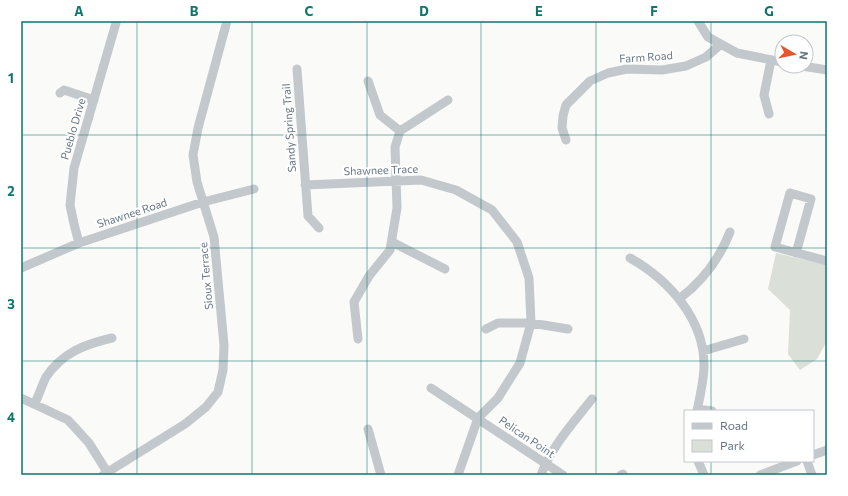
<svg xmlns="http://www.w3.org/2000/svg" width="848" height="496" viewBox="0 0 848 496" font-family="Commissioner,sans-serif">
  <rect width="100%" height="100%" fill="#fafaf8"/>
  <path fill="#dadfd7" d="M776,253L827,265V341L817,359L800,370L788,354L790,310L768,289Z"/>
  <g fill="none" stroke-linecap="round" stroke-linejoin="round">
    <path stroke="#c3c8cc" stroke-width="9" d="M698,21L708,37L737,53L782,62
      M802,66L827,70
      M297,69L308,216L319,228
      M368,81L380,115L400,131
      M60,93L64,90L94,100
      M769,114L764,95L771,60
      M566,140L562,128L563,116L566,105L590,81L608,73L627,69L662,70L686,66L706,57L721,44
      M305,185L421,180L456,190L492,210L517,242L529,278L531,323L520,363L498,398L478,418L458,475
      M392,242L445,269
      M79,243L74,224L70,205L74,168L116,23
      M796,253L811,199L790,193L775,247L827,261
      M630,258C669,280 704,319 704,365C704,380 700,396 697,411
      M21,268L79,243L203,202L254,189
      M679,299C703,281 719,260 730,232
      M486,329L498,323H531L568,329
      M358,339L354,302L369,276L390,250L397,208L395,147L400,131L448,100
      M703,351L744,339
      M431,388L563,475
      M21,398L68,420L89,443L109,475
      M35,403C39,395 42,385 46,377C62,353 85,344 112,338
      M698,409L712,411
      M368,429L381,475
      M813,455L827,450
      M698,461L704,475
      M807,461L812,475
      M103,475L185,424L206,407L218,392L223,370L224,345L214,237L197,182L193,155L198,128L227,21
      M541,475C551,447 573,423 592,399
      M621,475L623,474
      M760,475L797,461"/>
  </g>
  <path fill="none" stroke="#0f766e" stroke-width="1" stroke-opacity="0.55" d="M137,21V475M252,21V475M367,21V475M481,21V475M596,21V475M711,21V411M21,135H827M21,248H827M21,361H827M711,461V475"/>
  <g text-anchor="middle" stroke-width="4" stroke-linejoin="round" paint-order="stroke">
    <g font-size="11" fill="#657683" stroke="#fff">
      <text transform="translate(646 57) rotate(-4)" y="4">Farm Road</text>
      <text transform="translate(289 128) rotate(-94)" y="4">Sandy Spring Trail</text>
      <text transform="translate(73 129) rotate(-74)" y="4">Pueblo Drive</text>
      <text transform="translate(381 170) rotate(-2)" y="4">Shawnee Trace</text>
      <text transform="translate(132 213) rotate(-18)" y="4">Shawnee Road</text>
      <text transform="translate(206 276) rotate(-95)" y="4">Sioux Terrace</text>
      <text transform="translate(527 437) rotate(34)" y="4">Pelican Point</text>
    </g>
  </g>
  <rect width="848" height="496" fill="none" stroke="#ffffff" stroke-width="44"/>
  <rect x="684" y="410" width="130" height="52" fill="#ffffff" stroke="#c1c8cd"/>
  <rect x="692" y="423" width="20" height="6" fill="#c3c8cc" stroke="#c1c8cd"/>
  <text x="720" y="430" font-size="12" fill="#657683">Road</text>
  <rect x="692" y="440" width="20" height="12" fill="#dadfd7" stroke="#c1c8cd"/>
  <text x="720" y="450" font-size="12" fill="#657683">Park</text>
  <g transform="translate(794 54) rotate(99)"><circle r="19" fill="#ffffff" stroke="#c1c8cd"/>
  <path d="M0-3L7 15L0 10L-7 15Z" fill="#e4572e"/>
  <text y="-6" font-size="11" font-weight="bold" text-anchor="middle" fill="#657683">N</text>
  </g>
  <rect x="22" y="22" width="804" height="452" fill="none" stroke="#0f766e" stroke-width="1.5"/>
  <g font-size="13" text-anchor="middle" font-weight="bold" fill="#0f766e">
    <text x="79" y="16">A</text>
    <text x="194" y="16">B</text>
    <text x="309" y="16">C</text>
    <text x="424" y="16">D</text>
    <text x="539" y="16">E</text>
    <text x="654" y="16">F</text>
    <text x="769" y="16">G</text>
    <text x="11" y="83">1</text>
    <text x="11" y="196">2</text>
    <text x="11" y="309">3</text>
    <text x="11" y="422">4</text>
  </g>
</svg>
